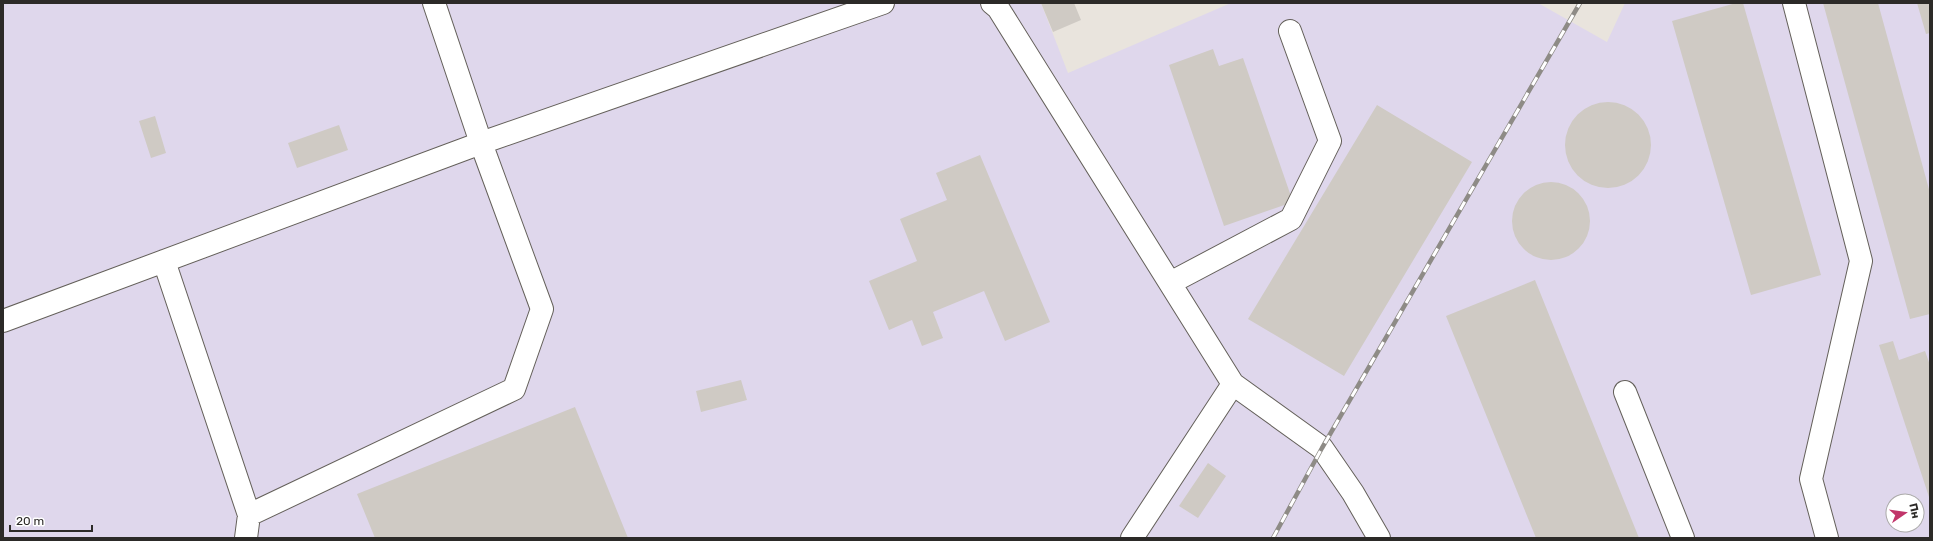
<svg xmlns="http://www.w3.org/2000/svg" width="1933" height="541" viewBox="0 0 1933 541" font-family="Rubik,sans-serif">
  <rect width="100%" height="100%" fill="#e9e4dd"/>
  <path fill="#dfd7ec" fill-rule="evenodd" d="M3,3H1041L1068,73L1231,3H1538L1607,42L1625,3H1930V538H3ZM1893,501H1917V525H1893Z"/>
  <path fill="#cfcac4" d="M1041,3H1074L1081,20L1053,32Z
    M1736,3H1743L1821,275L1751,295L1672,21Z
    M1823,3H1878L1930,193V314L1910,319Z
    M1917,3H1930V33L1926,34Z
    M1213,49L1219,66L1243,58L1293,202L1224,226L1169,65Z
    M1565 145a43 43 0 1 1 86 0a43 43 0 1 1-86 0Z
    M1377,105L1472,162L1344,376L1248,319Z
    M155,116L166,153L151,158L139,121Z
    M339,125L348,150L297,168L288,143Z
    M980,155L1050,322L1005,341L984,291L933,312L943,338L922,346L912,320L889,330L869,281L917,261L900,219L947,200L936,173Z
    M1512 221a39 39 0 1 1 78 0a39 39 0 1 1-78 0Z
    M1535,280L1639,538H1536L1446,316Z
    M1893,341L1899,360L1925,351L1930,365V500L1879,345Z
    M741,380L747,400L701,412L696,391Z
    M575,407L628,538H375L357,494Z
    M1208,463L1226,476L1198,518L1179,506Z"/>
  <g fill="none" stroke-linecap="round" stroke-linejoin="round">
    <defs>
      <path id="minor" d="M992,3L998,8L1233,384L1322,448L1353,493L1379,538
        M1794,3L1861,261L1811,479L1827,538
        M164,261L249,515L246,538
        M1170,283L1291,219L1330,141L1290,31
        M3,321L481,143L883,3
        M1625,392L1683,538
        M249,515L514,389L542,309L481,143L434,3
        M1132,538L1233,384"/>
    </defs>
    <use href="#minor" stroke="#64605a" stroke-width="24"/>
    <use href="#minor" stroke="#fff" stroke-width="22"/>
    <defs>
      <path id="rail" d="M1273,538L1322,448L1580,3"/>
    </defs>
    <use href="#rail" stroke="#8e8b86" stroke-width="4.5"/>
    <use href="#rail" stroke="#fff" stroke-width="3" stroke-dasharray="9" stroke-linecap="butt"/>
  </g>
  <rect width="1933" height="541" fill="none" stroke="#2c2a28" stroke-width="8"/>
  <g transform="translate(1905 513) rotate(77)"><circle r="19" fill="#ffffff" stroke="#abaaa9"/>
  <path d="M0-3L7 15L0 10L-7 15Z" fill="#c1356a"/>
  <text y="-6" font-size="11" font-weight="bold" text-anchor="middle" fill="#2c2a28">Пн</text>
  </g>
  <path d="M10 525v6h82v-6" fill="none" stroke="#2c2a28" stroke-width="2"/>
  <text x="16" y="525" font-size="12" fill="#2c2a28" stroke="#ffffff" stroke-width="3" paint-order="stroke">20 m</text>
</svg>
